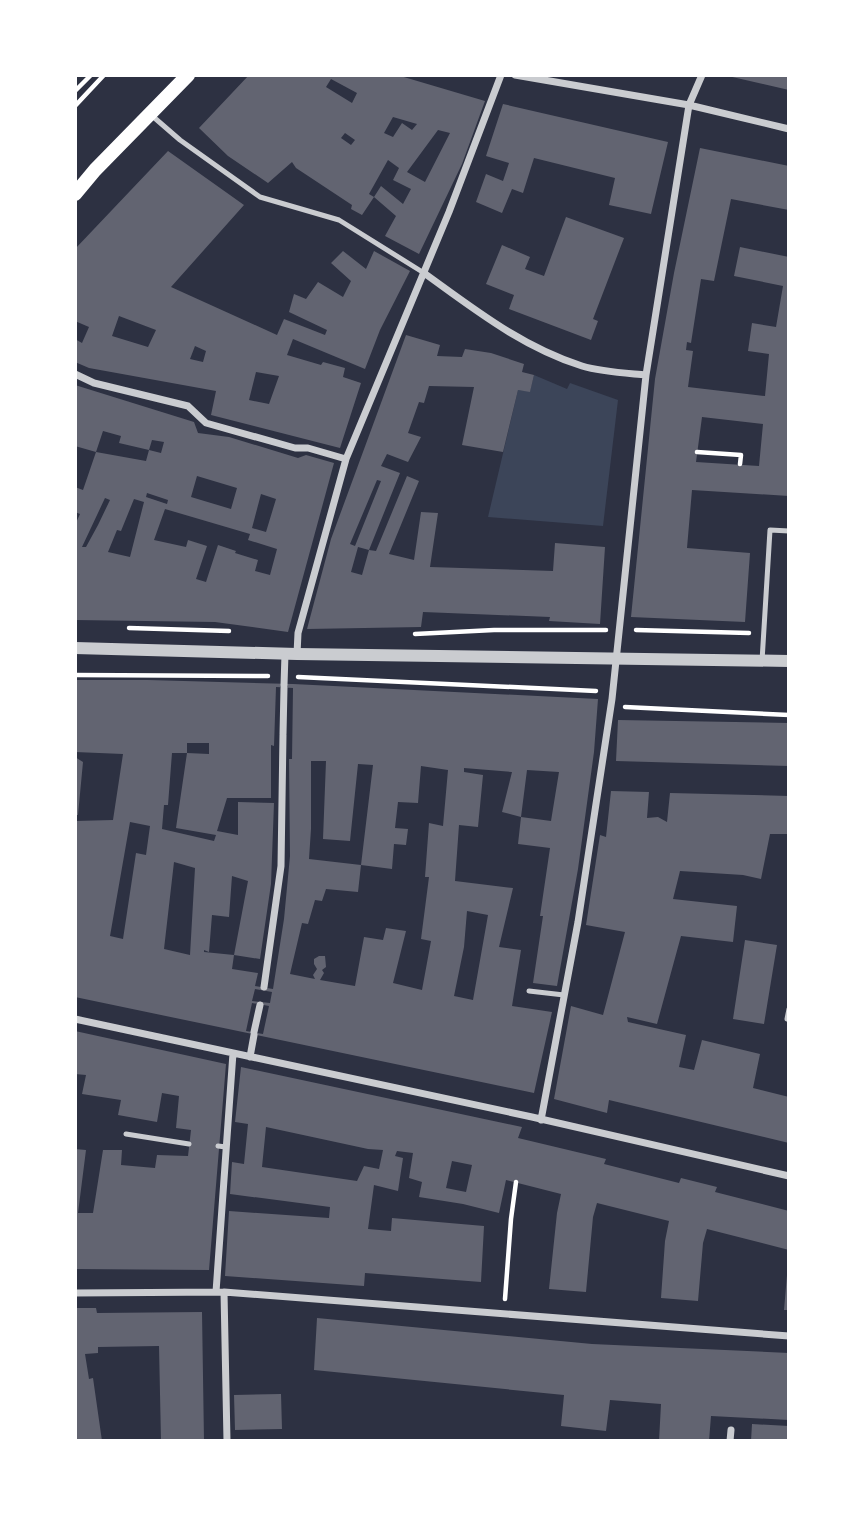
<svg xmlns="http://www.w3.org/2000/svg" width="864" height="1516" viewBox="0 0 864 1516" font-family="'Fira Sans Condensed',sans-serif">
  <rect width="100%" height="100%" fill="#2d3142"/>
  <path fill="#3c4559" d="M534,375L567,389L570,383L618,400L603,526L488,517L518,390L530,391Z"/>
  <path fill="#626471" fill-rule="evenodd" d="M249,75H397L485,101L462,164L419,254L385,236L396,216L374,197L362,215L351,209L352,205L296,168L292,162L268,183L228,156L199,128ZM331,79L357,93L352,103L326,87ZM393,117L417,124L412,130L402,123L393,137L384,133ZM438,130L450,133L425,182L407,172ZM345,133L355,140L351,145L341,138ZM388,160L399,168L393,180L411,189L403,204L381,186L374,197L369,194Z
    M728,75H789V90L728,76Z
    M503,104L668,142L651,214L609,205L615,178L534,158L523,193L512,189L502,213L476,202L486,174L503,181L509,163L486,156Z
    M700,148L789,166V210L731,199L714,281L701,279L691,343L687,342L686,350L693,351L688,387L765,396L769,354L748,351L752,323L776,327L783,286L734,276L740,247L789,257V496L692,490L687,548L750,553L745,622L631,617L655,379L674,273ZM702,417L763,424L759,466L696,462Z
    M168,151L244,205L171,287L277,335L284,319L325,335L327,330L289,312L294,294L306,299L318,282L343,297L351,281L331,263L343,251L366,269L374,251L410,271L380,330L365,369L293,339L287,355L321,365L323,362L345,368L343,377L361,383L340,448L211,415L216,391L89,368L75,362V339L82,343L89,327L75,321V249ZM119,316L156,330L148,347L112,336ZM195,346L206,351L203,362L190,359ZM256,372L279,376L269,404L249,400Z
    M566,217L624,238L593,319L598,321L591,340L509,309L514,295L486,284L502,245L530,257L525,269L544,276Z
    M406,335L440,345L437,356L462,357L465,349L491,353L524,364L522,372L534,375L530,392L518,390L503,452L462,445L474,387L429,386L424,403L419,402L408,433L421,437L408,462L387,454L381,466L400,473L369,550L376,551L407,476L419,481L389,554L414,560L421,512L438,513L430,567L553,571L555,543L605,547L600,624L549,621L550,617L423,612L421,627L307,629L331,539ZM377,480L381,481L355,546L350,544ZM358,547L369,550L362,575L351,572Z
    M75,385L194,422L198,433L229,437L298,458L306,455L334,463L288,632L215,622L75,620V525L80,514L75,512V487L83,490L96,452L146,461L149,450L161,453L164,442L152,440L149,450L119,443L121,436L103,431L96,452L75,446ZM197,476L237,488L231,509L191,497ZM147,493L168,500L167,504L146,497ZM261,494L276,499L266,532L252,528ZM105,498L110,500L98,525L86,547H82ZM134,499L144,502L130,557L108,552L117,530L121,531ZM165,509L250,534L248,540L277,549L270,575L255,571L258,560L235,553L236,551L218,545L206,582L196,579L207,546L188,540L186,547L154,540Z
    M75,680H148L293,684L598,699L594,752L578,869L557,986L533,983L543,916H540L550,848L518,844L521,817L551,821L559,772L527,770L521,817L502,812L512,772L464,768V772L483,775L478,827L459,825L455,881L513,888L499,947L521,950L512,1006L552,1012L534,1093L75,997V821L113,820L123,754L75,752ZM276,687L293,688L292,759H289L290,856L284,919L273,989L255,986L258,973L232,969L234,955L204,952V950L209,952L212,915L229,917L232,876L248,881L234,955L260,959L271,884L274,803L238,802V835L217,831L227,798H271V745L274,746ZM187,743H209V754L187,753ZM172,753H187L176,828L216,835L214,841L162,829L164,805H168ZM311,761H326L323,839L350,841L358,764L373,765L361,865L392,869L394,844L406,845L408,829L395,828L398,802L418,803L421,766L448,770L443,826L429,823L425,877H429L421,939L431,941L422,990L393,983L406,931L386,928L383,940L364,937L355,986L320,980L324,973L322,970L326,967L325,956H319L314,959V964L317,969L313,975L315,979L290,974L302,923L308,924L315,900L322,901L326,889L358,892L361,865L309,859L311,829ZM130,822L150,826L146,855L136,853L123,939L110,936ZM174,862L195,868L190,955L164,949ZM467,911L488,915L473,1000L454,996L464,947ZM255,989L272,992L270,1003L252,1001ZM252,1003L269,1006L263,1034L246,1031Z
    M618,720L789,723V766L616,761Z
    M75,757L83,762L78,815H75Z
    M611,791L649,792L647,818L658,817L667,822L670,793L789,796V834H770L761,879L743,875L680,871L673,899L737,906L733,942L681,936L657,1024L627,1017L628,1022L686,1035L679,1067L694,1070L702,1040L760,1054L753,1088L789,1097V1143L609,1100L607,1113L554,1099L571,1006L603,1015L625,932L586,925L600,835L606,837Z
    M745,940L777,945L764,1024L733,1019Z
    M75,1031L226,1064L209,1270L75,1269V1149L86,1150L78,1213H93L103,1150H122L121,1165L155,1168L157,1155L188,1156L191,1130L176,1128L179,1096L162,1093L157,1122L118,1115L121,1100L82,1094L86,1075L75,1074Z
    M241,1067L522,1127L518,1138L606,1159L604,1164L679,1183L681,1178L717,1187L715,1192L789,1211V1250L707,1229L703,1243L698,1301L661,1298L665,1241L669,1221L597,1203L593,1217L586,1292L549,1289L557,1213L561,1194L506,1180L499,1213L463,1204L419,1197L422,1182L409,1178L413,1153L397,1151L395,1156L403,1158L398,1191L374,1185L368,1229L391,1231L392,1218L484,1226L481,1282L365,1273L364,1286L225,1276L229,1211L329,1218L330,1207L230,1194L232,1162L244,1164L248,1124L235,1122ZM266,1127L368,1149L383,1150L379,1169L364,1166L357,1181L262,1167ZM452,1161L472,1165L466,1192L446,1188Z
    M787,1275H789V1310H784Z
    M75,1308H96L97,1313L202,1312L204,1441H161L159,1346L98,1347V1353L85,1354L89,1379L93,1378L102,1441H75Z
    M317,1318L592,1344L789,1353V1420L711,1416L709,1441H659L661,1404L610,1400L606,1431L561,1426L564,1395L314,1370Z
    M281,1394L282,1429L235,1430L234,1395Z
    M752,1424L789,1426V1441H751Z"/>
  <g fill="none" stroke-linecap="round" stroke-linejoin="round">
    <path stroke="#fff" stroke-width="4.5" d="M75,91L91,75
      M75,106L104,75
      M697,452L741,455L740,464
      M129,628L229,631
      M636,630L749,633
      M415,634L494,630H606
      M75,675L268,676
      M298,677L596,691
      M625,707L789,715
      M505,1299L511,1219L516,1182"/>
    <path stroke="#caccd0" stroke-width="5" d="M150,114L180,140L260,197L339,220L424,273
      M762,661L770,530L789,531
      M529,991L564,995
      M787,1019L789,1009
      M126,1134L189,1144
      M218,1146L226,1147"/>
    <path stroke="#caccd0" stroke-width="7" d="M515,75L689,105L789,129
      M424,273C474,309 522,347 582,366C602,372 625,373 646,375
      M75,374L94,383L188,406L206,423L295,448H308L346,459
      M297,654L298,633L346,459L449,212L501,75
      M284,685L285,654
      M283,734L284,688
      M264,987L281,866L283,735
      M75,1019L532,1117L789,1176
      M254,1032L260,1005
      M250,1057L254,1035
      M541,1120L578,922L612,699L646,375L689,105L702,75
      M216,1292L233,1053
      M224,1292L227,1441
      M75,1293L224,1292L789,1336
      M730,1441L731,1430"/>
    <path stroke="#caccd0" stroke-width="12" d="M75,648L297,654L789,661"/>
    <path stroke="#fff" stroke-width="14" d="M75,194L95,170L188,75"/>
  </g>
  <rect width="864" height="1516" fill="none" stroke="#ffffff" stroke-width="154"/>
</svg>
